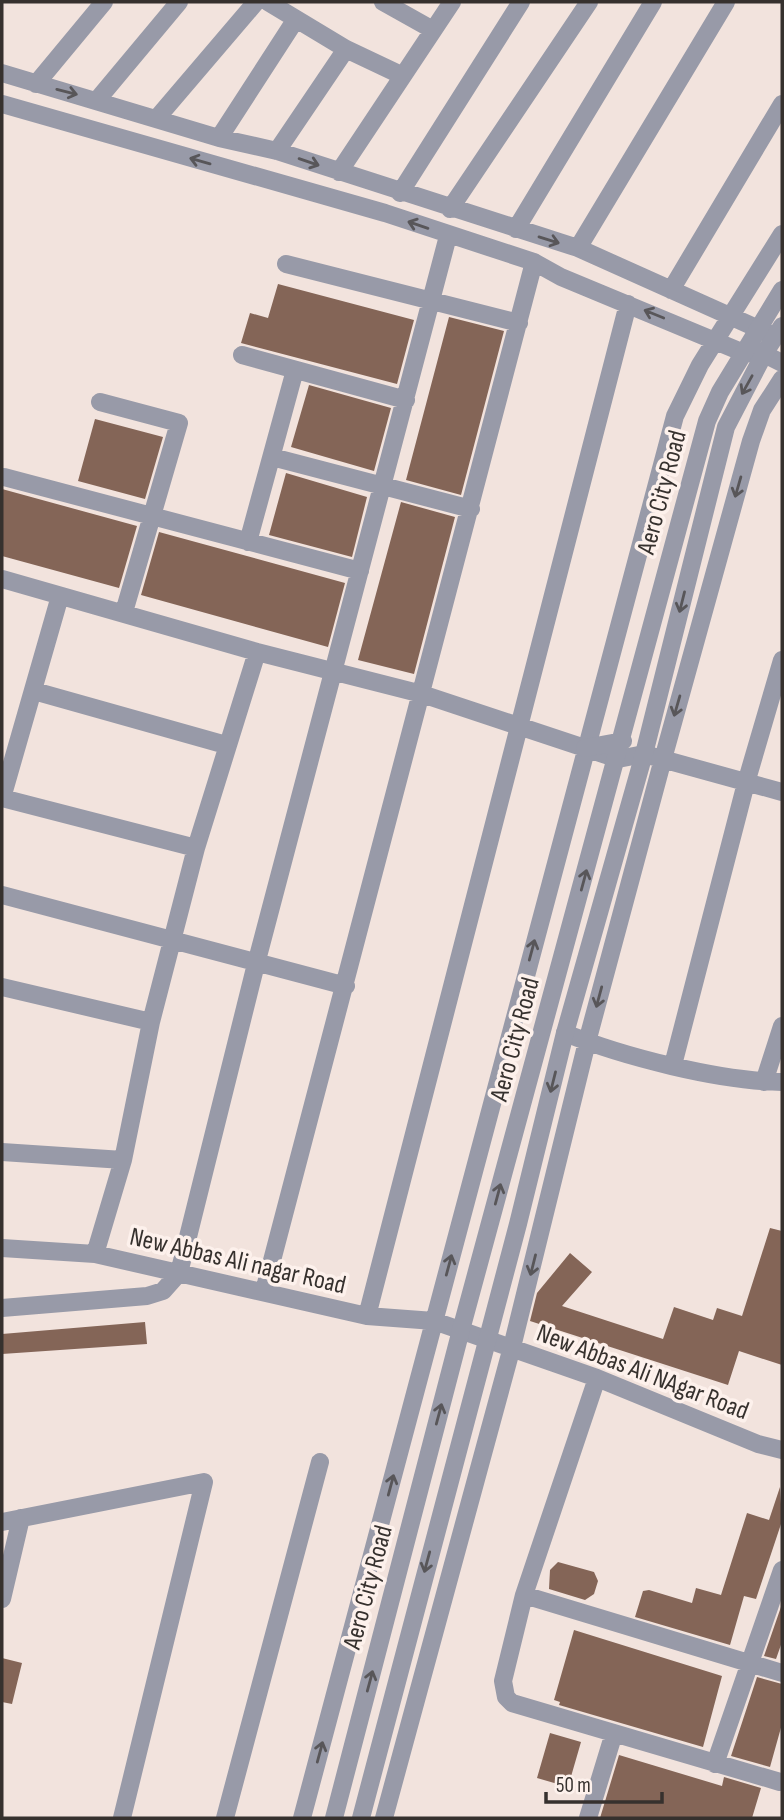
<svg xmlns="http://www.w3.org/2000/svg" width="784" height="1820" viewBox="0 0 784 1820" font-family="'Sofia Sans Condensed',sans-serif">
  <rect width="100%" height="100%" fill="#f2e3dd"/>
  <path fill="#846557" d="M278,284L414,320L397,384L241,343L250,313L268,318Z
    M449,317L504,331L461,495L406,480Z
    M309,385L391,408L374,471L291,447Z
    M95,419L163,437L145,499L78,481Z
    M286,473L367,497L352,557L269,535Z
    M2,489L137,526L119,588L2,556Z
    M401,502L455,517L414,674L358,660Z
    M159,532L345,583L328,647L141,595Z
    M770,1228L782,1231V1365L739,1351L728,1385L530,1321L537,1293L570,1253L592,1272L562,1306L663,1339L674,1307L713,1320L717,1308L742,1316Z
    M145,1322L147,1344L2,1354V1334Z
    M780,1487L782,1521L756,1599L744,1596L730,1645L635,1617L643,1591L649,1590L692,1603L696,1588L721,1595L747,1513L769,1520Z
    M558,1562L594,1572L598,1581L594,1594L585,1600L549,1589L550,1570Z
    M782,1604V1642L776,1659L764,1656Z
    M574,1630L722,1676L703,1747L559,1705L560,1702L554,1700Z
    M2,1658L22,1663L12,1704L2,1702Z
    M757,1677L782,1684V1724L770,1767L731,1756Z
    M550,1733L581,1742L568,1787L537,1778Z
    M619,1755L722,1786L724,1777L761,1788L752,1818H600Z"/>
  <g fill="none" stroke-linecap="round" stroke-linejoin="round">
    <path stroke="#989aa8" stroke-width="18" d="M268,2L346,49L403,76
      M383,2L433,30
      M2,73L219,138L277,151L578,248L772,335
      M36,84L104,2
      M98,99L179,2
      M2,104L385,213L534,262L561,277L744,353L764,354L782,363
      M157,118L256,2
      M219,138L296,19
      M277,151L346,49
      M339,172L452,2
      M400,193L521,2
      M450,209L589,2
      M516,229L653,2
      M578,248L726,2
      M286,264L519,323
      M671,290L782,104
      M242,355L406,400
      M100,402L179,423L124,612
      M272,457L471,509
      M4,477L360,571
      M248,542L295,370
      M2,579L257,652L422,694L618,759L644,754L782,792
      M34,691L226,745
      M2,798L60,596
      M2,798L196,848
      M2,895L346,986
      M2,987L151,1022
      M565,1033C624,1057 719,1081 782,1082
      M673,1065L746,783L782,660
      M764,1082L782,1026
      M2,1152L123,1160
      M2,1248L95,1254L367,1316L434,1321L597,1378L758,1444L782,1450
      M95,1254L123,1160L151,1022L196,848L257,652
      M264,1291L534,262
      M2,1308L147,1296L163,1291L179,1273L256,964L448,236
      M367,1316L628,304
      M597,1378L524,1595L503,1681L506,1697L512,1703L780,1782
      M2,1522L204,1482L122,1818
      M524,1595L782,1673
      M2,1599L21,1518
      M715,1764L782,1570
      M225,1818L320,1462
      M302,1818L675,416L700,365L782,234
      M384,1818L512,1347L587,1042L663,759L751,441L762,410L782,379
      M588,1818L614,1733"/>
    <path stroke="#989aa8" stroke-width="18" d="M585,748L623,741
      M334,1818L461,1330L707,421L720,392L782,290
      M361,1818L518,1224L565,1033L644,754L726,427L764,354L782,326"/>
  </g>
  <defs><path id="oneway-shaft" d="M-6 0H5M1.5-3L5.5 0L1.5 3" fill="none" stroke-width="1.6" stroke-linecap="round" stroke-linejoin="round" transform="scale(1.75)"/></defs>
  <g stroke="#585659">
    <use href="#oneway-shaft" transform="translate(67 92) rotate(14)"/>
    <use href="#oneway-shaft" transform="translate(200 161) rotate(-164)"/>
    <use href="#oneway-shaft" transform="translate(309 162) rotate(19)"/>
    <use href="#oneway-shaft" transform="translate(418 225) rotate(-161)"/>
    <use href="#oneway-shaft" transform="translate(549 240) rotate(17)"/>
    <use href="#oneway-shaft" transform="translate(654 314) rotate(-158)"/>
    <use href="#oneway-shaft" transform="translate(747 385) rotate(119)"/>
    <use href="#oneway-shaft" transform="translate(738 487) rotate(106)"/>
    <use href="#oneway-shaft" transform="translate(682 602) rotate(104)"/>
    <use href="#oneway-shaft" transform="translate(677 706) rotate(106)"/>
    <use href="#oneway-shaft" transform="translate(584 880) rotate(-75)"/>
    <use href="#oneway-shaft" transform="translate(532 950) rotate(-75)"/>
    <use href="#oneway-shaft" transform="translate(599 997) rotate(105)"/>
    <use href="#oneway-shaft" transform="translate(553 1082) rotate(104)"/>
    <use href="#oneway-shaft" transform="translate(498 1194) rotate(-75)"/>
    <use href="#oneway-shaft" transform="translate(449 1265) rotate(-75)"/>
    <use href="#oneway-shaft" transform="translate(533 1265) rotate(104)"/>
    <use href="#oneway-shaft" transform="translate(439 1414) rotate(-75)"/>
    <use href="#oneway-shaft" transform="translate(391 1485) rotate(-75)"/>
    <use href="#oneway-shaft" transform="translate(427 1562) rotate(105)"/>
    <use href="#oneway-shaft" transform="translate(370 1681) rotate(-75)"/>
    <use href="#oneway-shaft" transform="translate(320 1752) rotate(-75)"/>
  </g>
  <g text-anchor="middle" stroke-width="7" stroke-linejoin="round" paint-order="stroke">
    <g font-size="26" fill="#36312e" stroke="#fdf1ec">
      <text transform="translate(661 492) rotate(-75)" y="9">Aero City Road</text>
      <text transform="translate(514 1039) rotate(-75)" y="9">Aero City Road</text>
      <text transform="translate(238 1260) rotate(13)" y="9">New Abbas Ali nagar Road</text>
      <text transform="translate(643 1371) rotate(21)" y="9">New Abbas Ali NAgar Road</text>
      <text transform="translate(367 1587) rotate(-75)" y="9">Aero City Road</text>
    </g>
  </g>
  <rect width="784" height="1820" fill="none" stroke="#36312e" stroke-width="7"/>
  <path d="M546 1792v10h116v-10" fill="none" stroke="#36312e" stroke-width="3.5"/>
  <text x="556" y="1792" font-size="21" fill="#36312e" stroke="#fdf1ec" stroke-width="5" paint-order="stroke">50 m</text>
</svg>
